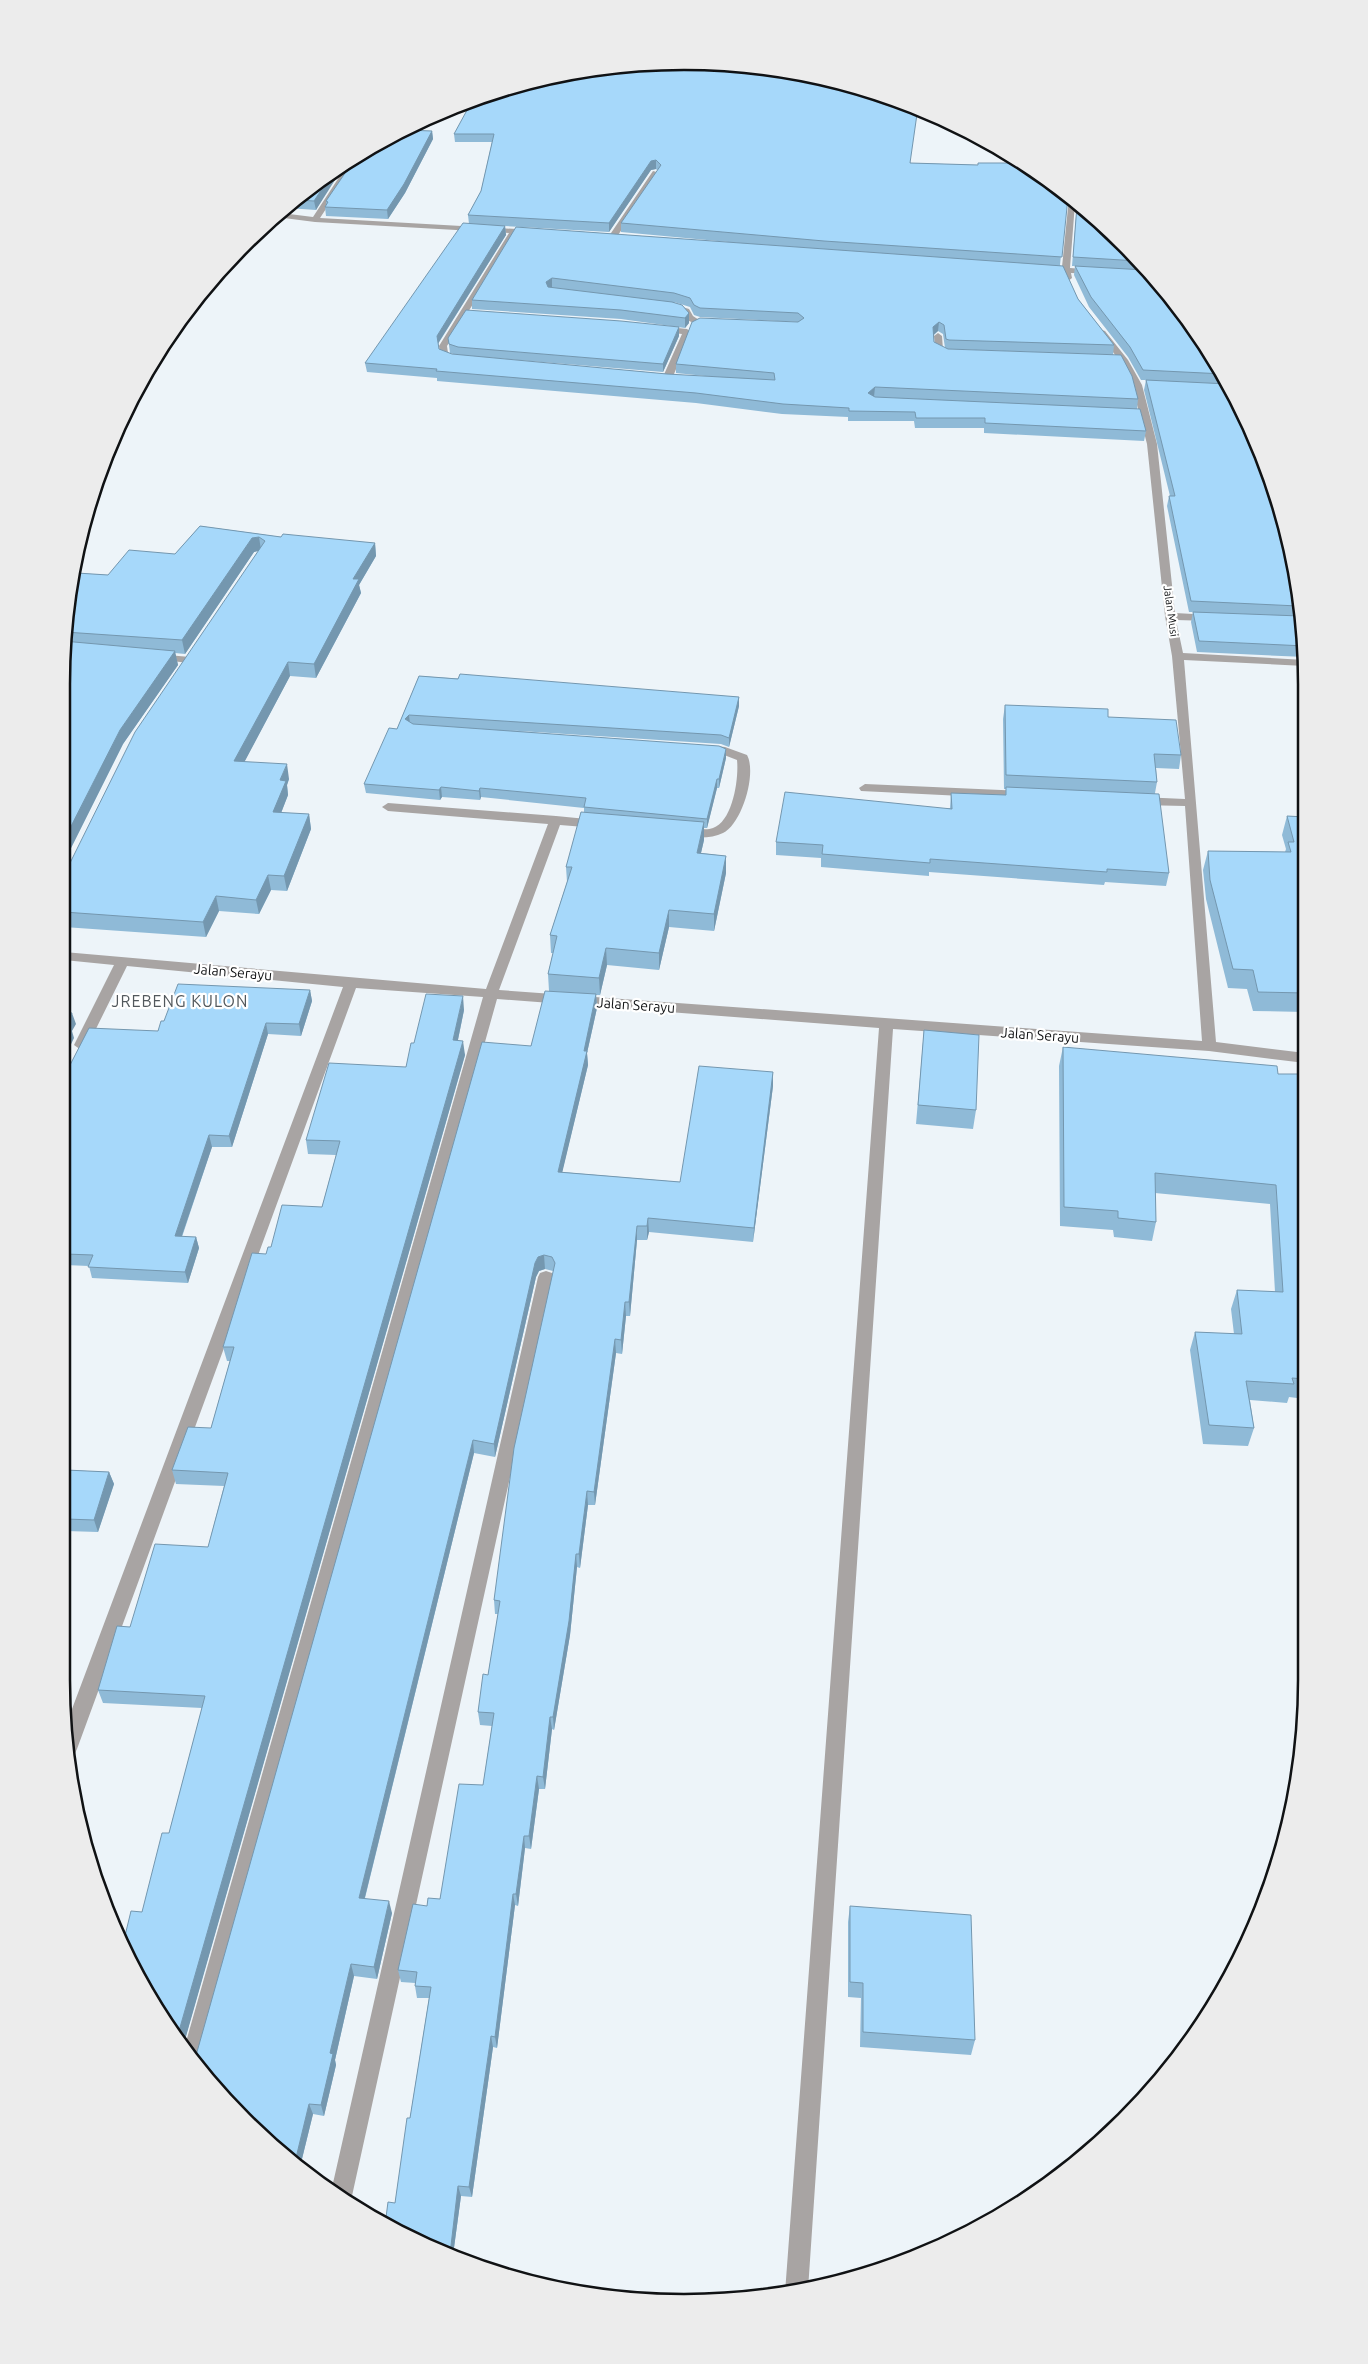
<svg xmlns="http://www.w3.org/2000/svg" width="1368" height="2364" viewBox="0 0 1368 2364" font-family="Ubuntu,sans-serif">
  <rect width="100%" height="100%" fill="#edf4f9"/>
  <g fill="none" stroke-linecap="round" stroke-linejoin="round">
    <path fill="#a8a4a3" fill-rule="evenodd" d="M358,155L360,157L320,218L534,230L538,232L534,234L517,233L447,346L448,353L462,358V362L441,357L439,346L509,233L315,222L276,217L281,213L313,217L351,159Z
      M653,171L660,173L616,238H610L609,236Z
      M1069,198L1075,203L1070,268L1095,270L1099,272L1095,274L1071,273L1072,278L1068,281L1065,280L1062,272L1046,271L1042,269L1046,267H1062Z
      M673,304L689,309L693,316L702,322L698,325L687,320L683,313L670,309L669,307Z
      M659,326L687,329L691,332L672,379L667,382L662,379L682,334L656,331V327Z
      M1102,330L1105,331L1128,360L1142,385L1157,444L1175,613L1211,615L1216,618L1211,621L1176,620L1183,653L1305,660V666L1184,660L1216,1042L1305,1053V1063L1209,1051L893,1029L808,2290L785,2293L879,1028L497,999L198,2069L184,2049L483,997L356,988L77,1749L74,1755L67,1758L66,1725L343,987L127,966L88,1045L81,1050L74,1045L114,965L64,960V952L486,989L548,824L388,811L382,807L388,803L556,816L597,820L603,824L597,828L560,825L499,990L1202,1041L1185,806L1140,805L1134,801L1140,797L1185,799L1172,656L1165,616L1147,444L1132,385L1120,361L1098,333Z
      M938,333L942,336L943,350L954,352V356H942L936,353L934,336Z
      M156,654L190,657L196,660L190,663L152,659V655Z
      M707,745L725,747L747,755C757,773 742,824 723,833C711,839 693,838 681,835L679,832C686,824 703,832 713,828C733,821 739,778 737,760L719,753L703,752L701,749L703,746Z
      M865,784L1025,791L1031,795L1025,799L861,791L859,788Z
      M546,1271L552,1273L554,1277L350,2205L331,2192L538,1277L540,1273Z"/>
  </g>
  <path fill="#8fbad7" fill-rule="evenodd" d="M684,61L805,73L911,163L978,165L1013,163V157L1030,166L1067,198L1060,265L1078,299L1114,345L1113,355L947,349L1138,399L1137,409L1146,431L1144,441L984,433V428H915L914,421H848V417L782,414L696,403L437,381V378L367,372L365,363L469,224L468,215L481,191L492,142H455L454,134L562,73ZM656,169L658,171L621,223V232L739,243L516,227L472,300V309L621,319L685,328L689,323V313L674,302L690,307L694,315L700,317L798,322L676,364V373L715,377L667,374L482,357L663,372L679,336L448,338L450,353L457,355L452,354L439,349L438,344L506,235L505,226L609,232L651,170ZM938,331L943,334L945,348L934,342V335Z
    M432,131L433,139L405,193L388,219L326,216L325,207L326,205V201Z
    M338,166L316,210L287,208Z
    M1077,205L1125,244L1223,372L1274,484L1305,643V657L1197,652L1191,622L1193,612H1189L1167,506L1169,496H1170L1144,390L1146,380H1141L1128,357L1089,307L1074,275L1075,266H1072Z
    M200,526L281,537L375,543L376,556L359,585L361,593L316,678L290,676L244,762L289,779L287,785L288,795L281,813L309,814L311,829L287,891L271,890L259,914L219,911L206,937L64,927L63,871L67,869L258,551L254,552L185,654L175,653L178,665L123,744L63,864V643L77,573L108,575L175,554Z
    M419,676L739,697V706L729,747L721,744L506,730L726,749V758L719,788H717L707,828H704V840L701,853L726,856V873L714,931L669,927L659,970L607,965L600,995H596L597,1008L587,1053L588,1065L562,1172L680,1182L773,1072V1086L753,1242L649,1232L647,1240H637L630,1316H626L622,1354L616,1353L595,1505H588L580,1568L577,1567L570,1635L554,1730L552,1729L545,1789H539L531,1849L525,1848L518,1906L515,1905L497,2048L493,2047L472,2197L461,2196L453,2255L409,2239L395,2203L410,2118L429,1998H417L415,1986V1983L401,1982L398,1970L427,1906L440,1899L483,1785L492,1726L480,1725L478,1712L488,1675L498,1614H495L494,1600L553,1271L545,1269L539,1271L536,1277L495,1457L474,1453L365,1898L392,1913L377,1979L354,1976L335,2060L336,2065L324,2116L313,2114L300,2167L244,2121L190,2059L126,1956L142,1912L169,1833L202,1708L103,1703L98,1690L130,1627L208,1547L224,1486L176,1484L172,1470L211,1428L230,1361H227L223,1347L266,1254L271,1247L322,1207L336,1155L308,1154L306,1140L406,1067L414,1043L464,1010L458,1040L465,1055L183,2046L192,2060L195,2059L549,991L548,974L553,953H551L550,935L567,882L566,867L584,812V808L481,797L480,800L442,797L440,800L366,793L364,784L397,729Z
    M1005,705L1108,717L1181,755L1179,769L1156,768L1157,782L1155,793L1169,873L1166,886L1105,882L1104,885L929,872V876L821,867V858L776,855V842L950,808L951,793L1005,795L1006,789H1004L1003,719Z
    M1287,816L1305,817V1012L1253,1011L1247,989L1228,988L1206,899L1203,870L1208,851L1285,852L1286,849L1282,835Z
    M310,990L312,1001L301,1036L268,1034L232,1147H212L182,1237H196L199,1248L188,1283L92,1278L89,1266L65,1265L64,1070L158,1031L164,1021Z
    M924,1030L976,1110L973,1129L916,1124Z
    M1063,1047L1278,1074H1305V1399L1289,1397L1287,1403L1250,1400L1254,1428L1248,1446L1203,1444L1190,1350L1195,1332L1234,1334L1231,1309L1237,1290L1275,1292L1270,1204L1155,1193L1156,1222L1152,1241L1114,1237L1113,1230L1060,1226L1059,1066Z
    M66,1470L109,1472L114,1484L98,1532L66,1531Z
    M1305,1504V1523L1303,1510Z
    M850,1906L975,2040L971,2055L860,2047L861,1998L848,1997V1922Z"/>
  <path fill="#7497af" d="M432,131L433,139L405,193L388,219L387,210Z
    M656,160V169L651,170L609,232V223L651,161Z
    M347,161L316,210L314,201L336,168Z
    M505,226L506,235L437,345V336Z
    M552,278V287L546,292V282Z
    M689,313V323L685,328V318Z
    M939,322L938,331L932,336L933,327Z
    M679,327V336L663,372V364Z
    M875,387L874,397L868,393Z
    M259,537L261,550L254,552L185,654L182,640L252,538Z
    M375,543L376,556L359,585L361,593L316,678L314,664L353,579Z
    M175,651L178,665L123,744L63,864V842L120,730Z
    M288,662L290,676L237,776L234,761Z
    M739,697V706L729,747V738Z
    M409,715L410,724L405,719Z
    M726,749V758L719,788V779Z
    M287,764L289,779L287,785L288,795L276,826L273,812L280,780Z
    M717,779V788L707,828V819Z
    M441,787L442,797L440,800L439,790Z
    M480,788L481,797L480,800L479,791Z
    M309,814L311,829L287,891L284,876Z
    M704,822V840L697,870V853Z
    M726,856V873L714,931V914Z
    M268,875L271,890L259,914L256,900Z
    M216,896L219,911L206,937L203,922Z
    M669,910V927L659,970V953Z
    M606,948L607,965L600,995L599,978Z
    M310,990L312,1001L301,1036L299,1024Z
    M596,994L597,1008L587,1053L588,1065L559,1186L558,1172Z
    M463,996L464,1010L455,1054L453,1040Z
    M72,1013L76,1024L72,1031L74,1038L64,1059V1041L66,1027Z
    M266,1023L268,1034L232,1147L229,1136Z
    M463,1041L465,1055L183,2047L177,2038Z
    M773,1072V1086L753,1242L754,1228Z
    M209,1135L212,1147L178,1247L175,1236Z
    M648,1218L649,1232L647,1240V1226Z
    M637,1226V1240L630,1316L629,1302Z
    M196,1237L199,1248L188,1283L185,1272Z
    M544,1255L545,1269L539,1271L536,1277L495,1457L494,1444L535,1263L538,1257Z
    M625,1302L626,1316L622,1354L621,1340Z
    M615,1339L616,1353L595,1505L594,1492Z
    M473,1440L474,1453L362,1909L359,1898Z
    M109,1472L114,1484L98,1532L94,1520Z
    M587,1491L588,1505L580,1568L579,1554Z
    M576,1554L577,1567L570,1635L554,1730L553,1717Z
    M550,1717L552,1729L545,1789L543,1777Z
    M537,1776L539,1789L531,1849L529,1836Z
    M524,1836L525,1848L518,1906L516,1894Z
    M513,1894L515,1905L497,2048L495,2037Z
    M389,1901L392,1913L377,1979L374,1967Z
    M351,1964L354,1976L335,2060L336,2065L324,2116L321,2105L330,2053Z
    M491,2036L493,2047L472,2197L469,2187Z
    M309,2104L313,2114L300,2167L295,2162Z
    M458,2186L461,2196L453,2255L450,2254Z"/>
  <path fill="#a6d8fa" stroke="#7497af" d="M667,63L746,67L805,73L918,107L910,163L978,165V163H1014V158L1030,166L1068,197L1062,257L824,241L621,223L661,165L656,160L651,161L609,223L468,215L481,191L494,134H454L472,101L562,73Z
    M406,130L432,131L404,184L387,210L325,207L328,202L326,201L356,157Z
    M336,168L314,201L297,200Z
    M1077,205L1125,244L1138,261L1073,257Z
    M463,223L505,226L437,336L439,349L452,354L667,374L775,380L774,373L676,364L692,322L700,318L798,322L804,318L798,313L700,308L694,305L690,298L674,293L552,278L546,282L548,287L672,302L682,305L689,313L685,318L621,310L472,300L516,227L1063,266L1078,299L1114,345L949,340L946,339L944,325L939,322L933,327L934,342L948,349L1121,355L1132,376L1138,399L875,387L868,393L875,397L1140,409L1146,431L985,423V418H916L915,412L849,411V408L783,404L696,393L436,371L437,369L365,363Z
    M1075,266L1145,270L1224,374L1143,370L1130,347L1091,297Z
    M466,310L621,321L679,327L663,364L458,347L449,344L448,338Z
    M1146,380L1228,384L1274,484L1298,606L1191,601L1169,496H1175Z
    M200,526L281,537L283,534L375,543L353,579H359L314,664L288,662L234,761L287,764L280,780L286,781L273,812L309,814L284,876L268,875L256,900L216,896L203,922L64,912L63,871L67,869L135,732L265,541L259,537L252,538L182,640L65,632L77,573L108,575L129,550L175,554Z
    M1193,612L1300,616L1305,646L1199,641Z
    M63,641L175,651L120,730L63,842Z
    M460,674L739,697L729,738L721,735L409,715L405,719L413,724L719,746L726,749L719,779H717L707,819L584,807L586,798L480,788L479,791L441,787L439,790L364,784L389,728L397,729L419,676L458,679Z
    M1005,705L1108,709V717L1176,720L1181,755L1154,754L1157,782L1006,775Z
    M1006,787L1159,794L1169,873L1107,869V872L930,859V863L822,854L823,845L776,842L785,792L952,809L951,793L1006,795Z
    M581,812L704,822L697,853L726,856L714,914L669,910L659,953L606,948L599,978L548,974L557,936L550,935L572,867H566Z
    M1287,816L1305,817V993L1258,992L1253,970L1233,969L1210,880L1208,851L1291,852L1288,842H1294Z
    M178,984L310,990L299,1024L266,1023L229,1136L209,1135L175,1236L196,1237L185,1272L88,1267L93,1255L65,1254L64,1070L69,1067L89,1028L158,1031L161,1021H164Z
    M545,991L596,994L584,1051H587L558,1172L680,1182L699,1066L773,1072L754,1228L648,1218L647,1226H637L629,1302H625L621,1340L615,1339L594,1492L587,1491L579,1554H576L569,1621L553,1717H550L543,1777L537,1776L529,1836H524L516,1894H513L495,2037L491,2036L469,2187L458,2186L450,2254L409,2239L385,2225L388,2202L395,2203L407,2118H410L431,1987L415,1986L417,1972L398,1970L413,1904L427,1906L428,1898L440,1899L459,1784L483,1785L494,1713L478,1712L483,1674L488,1675L500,1601L494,1600L514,1448L555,1263L552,1257L544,1255L538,1257L535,1263L494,1444L473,1440L359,1898L389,1901L374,1967L351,1964L330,2053L333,2054L321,2105L309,2104L295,2162L244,2121L190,2059L126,1956L122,1948L131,1911L142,1912L162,1833H169L205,1696L98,1690L117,1626L130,1627L155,1544L208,1547L228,1473L172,1470L188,1427L211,1428L234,1347H223L252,1253L266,1254L268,1247H271L282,1205L322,1207L340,1141L306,1140L329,1063L406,1067L411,1043H414L426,994L463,996L453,1040L463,1041L177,2038L192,2060L195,2059L482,1042L531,1046Z
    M64,1012L72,1013L66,1027H71L64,1041Z
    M924,1030L979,1035L976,1110L918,1105Z
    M1063,1047L1277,1066L1278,1074H1305V1379L1292,1378L1294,1384L1246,1381L1254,1428L1209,1425L1195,1332L1242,1334L1237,1290L1283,1292L1276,1185L1155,1173L1156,1222L1118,1218V1211L1064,1207Z
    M66,1470L109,1472L94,1520L66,1519Z
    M850,1906L971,1915L975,2040L863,2032V1983L850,1982Z"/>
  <g text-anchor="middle" stroke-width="4.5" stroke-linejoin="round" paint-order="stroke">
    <g font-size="11" fill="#101214" stroke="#fff">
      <text transform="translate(1171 611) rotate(82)" y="4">Jalan Musi</text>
    </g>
    <g font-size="14" fill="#101214" stroke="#fff">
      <text transform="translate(233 972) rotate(5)" y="5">Jalan Serayu</text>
      <text transform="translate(636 1005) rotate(4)" y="5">Jalan Serayu</text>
      <text transform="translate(1040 1035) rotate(4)" y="5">Jalan Serayu</text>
    </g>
    <g font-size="16" letter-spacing="1" fill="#52585c" stroke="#fff">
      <text x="180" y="1007">JREBENG KULON</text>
    </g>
  </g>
  <path d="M0 0H1368V2364H0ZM684 70H684A614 614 0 0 1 1298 684V1680A614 614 0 0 1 684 2294H684A614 614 0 0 1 70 1680V684A614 614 0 0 1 684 70Z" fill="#ececec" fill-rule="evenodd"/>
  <path fill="none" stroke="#101214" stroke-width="2.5" d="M684 70H684A614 614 0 0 1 1298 684V1680A614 614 0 0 1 684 2294H684A614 614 0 0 1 70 1680V684A614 614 0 0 1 684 70Z"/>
</svg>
